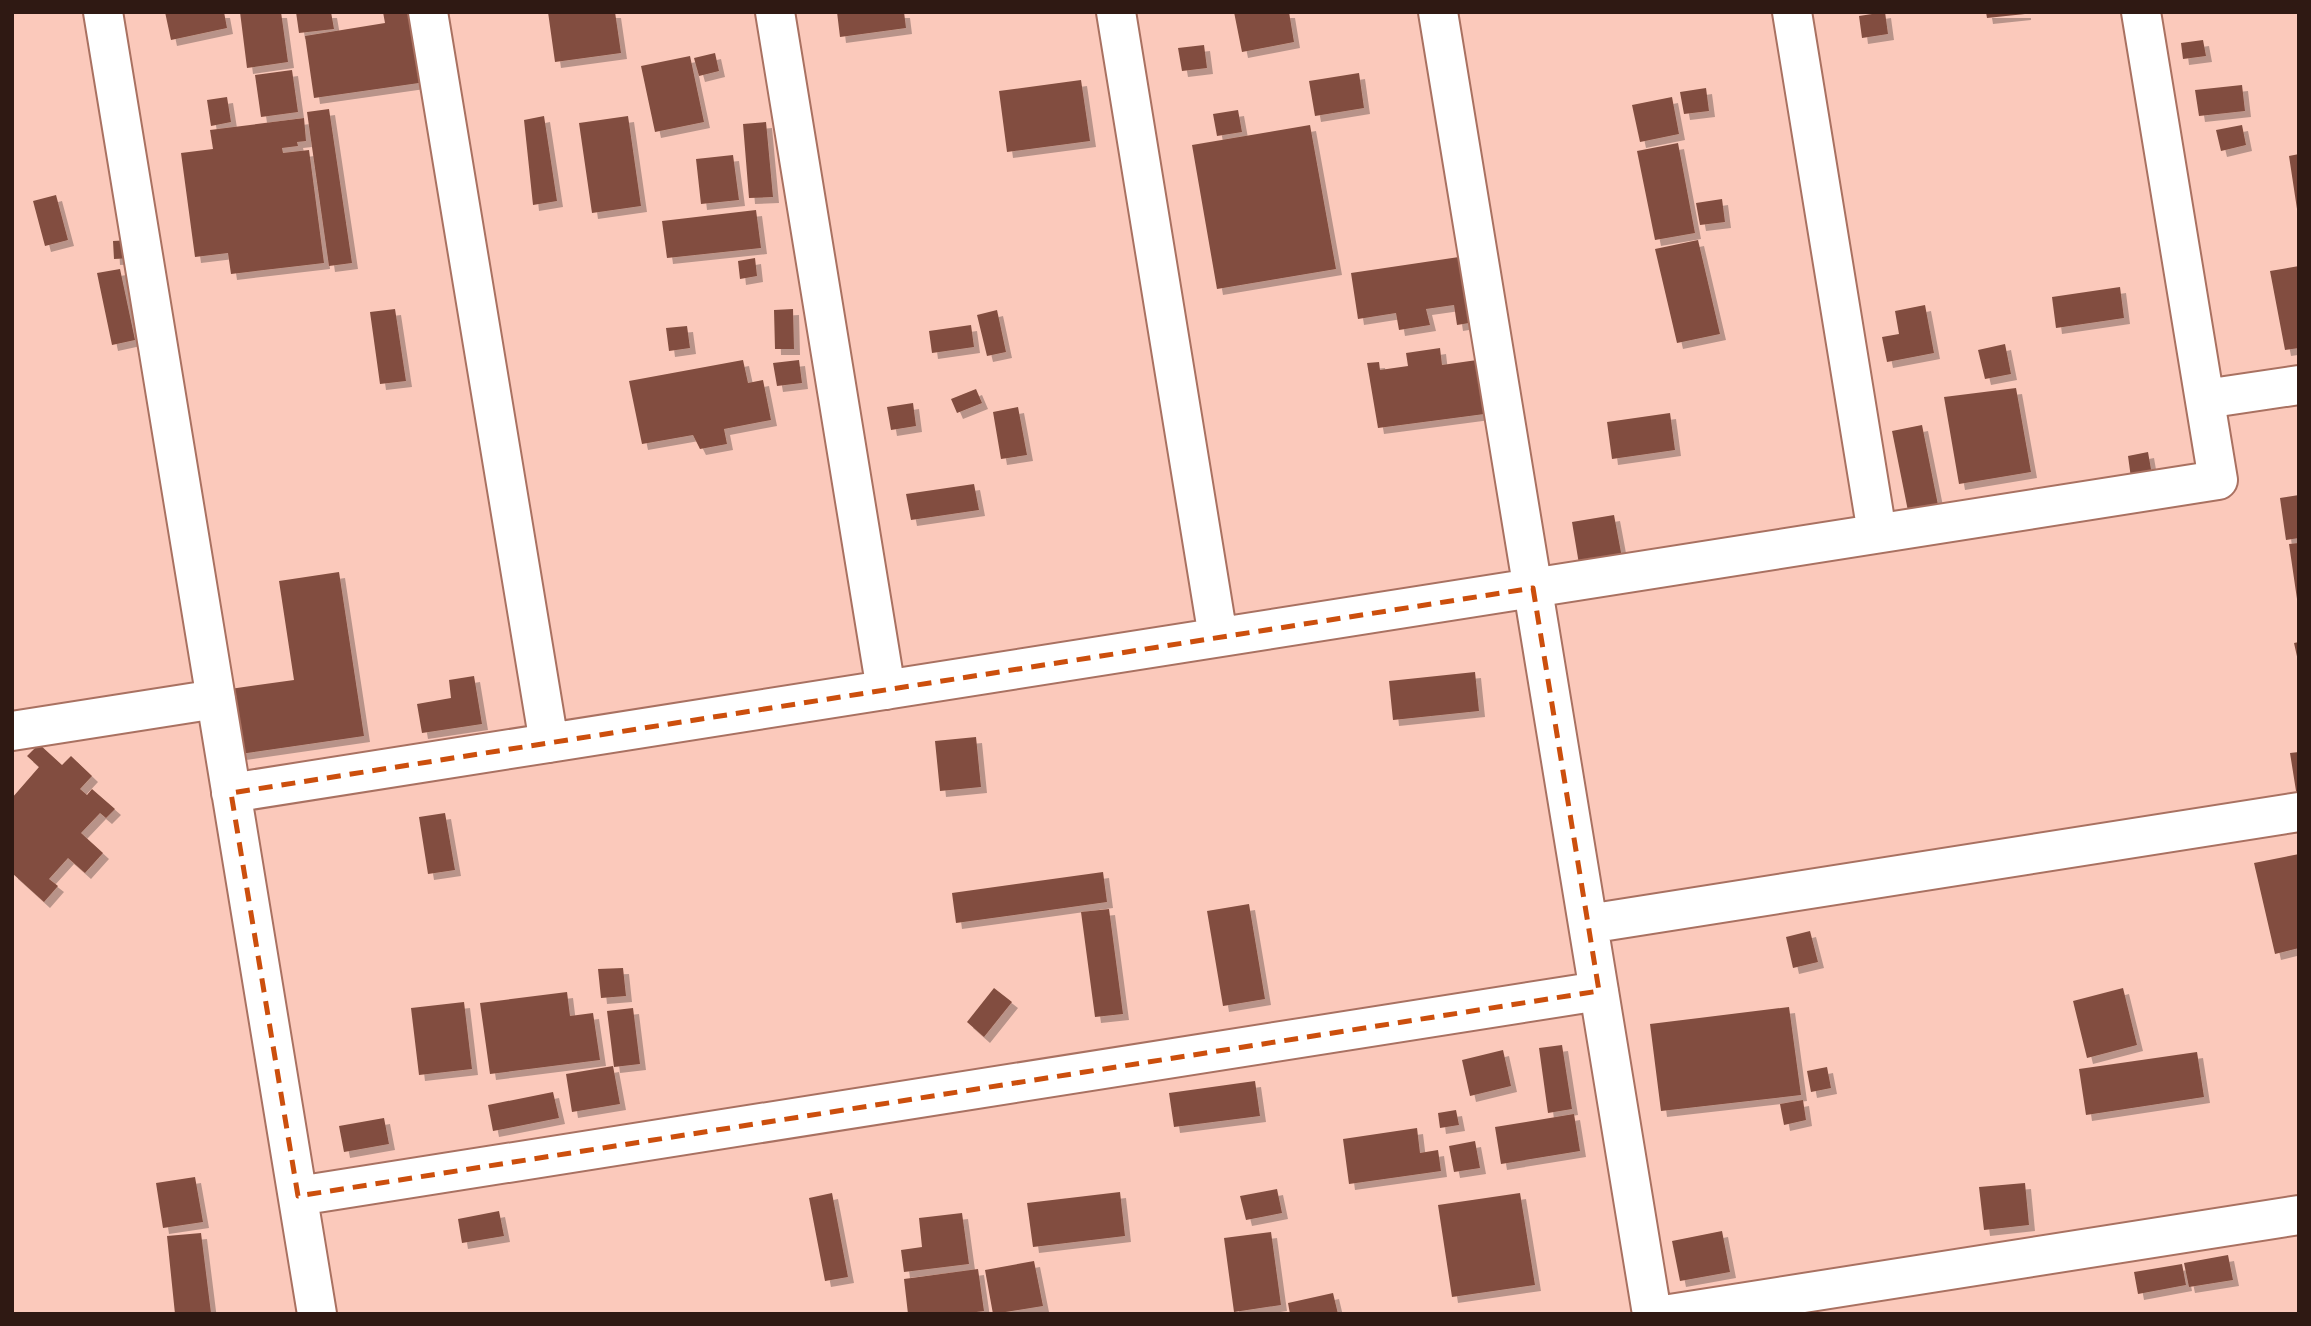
<svg xmlns="http://www.w3.org/2000/svg" width="2311" height="1326" viewBox="0 0 2311 1326" font-family="Overpass,sans-serif">
  <defs>
    <filter id="shadow"><feDropShadow dx="6" dy="6" stdDeviation="0" flood-color="#0004"/></filter>
  </defs>
  <rect width="100%" height="100%" fill="#fbc9bb"/>
  <path fill="#824e3f" filter="url(#shadow)" d="M165,12H224L227,28L171,40Z
    M240,12H281L288,62L247,68Z
    M296,12H331L334,29L299,33Z
    M383,12H408L419,83L314,98L305,36L385,23Z
    M548,12H615L621,53L555,62Z
    M837,12H904L906,28L840,37Z
    M1234,12H1289L1294,42L1242,52Z
    M1885,12L1888,34L1862,38L1859,16Z
    M1986,12H2025V14L1987,18Z
    M2203,40L2206,56L2183,59L2181,43Z
    M1204,45L1207,68L1182,71L1178,48Z
    M715,53L719,71L699,76L694,58Z
    M690,56L704,122L655,132L641,66Z
    M292,70L298,112L261,117L255,75Z
    M1359,73L1364,108L1315,116L1309,81Z
    M1081,80L1090,141L1007,152L999,91Z
    M2242,85L2245,111L2199,116L2195,90Z
    M1706,88L1709,111L1684,114L1680,92Z
    M227,97L231,122L211,126L207,100Z
    M1672,97L1679,134L1640,142L1632,105Z
    M329,109L352,263L329,266L307,112Z
    M1238,110L1242,132L1217,136L1213,114Z
    M544,116L557,201L533,205L524,120Z
    M628,116L641,206L592,213L579,123Z
    M304,118L306,141L297,142L298,146L282,148L283,153L309,150L324,263L231,274L228,253L195,257L181,153L213,149L210,130Z
    M766,122L773,197L749,198L743,124Z
    M1310,125L1336,269L1217,289L1192,145Z
    M2242,125L2246,145L2221,151L2216,130Z
    M1678,143L1695,233L1655,240L1637,151Z
    M2299,154V209H2297L2289,156Z
    M733,155L739,200L701,204L696,159Z
    M56,195L68,240L45,246L33,201Z
    M1722,199L1725,222L1700,225L1696,203Z
    M756,210L761,248L667,258L662,221Z
    M131,240L132,258L114,259L113,241Z
    M1698,240L1720,334L1677,343L1655,249Z
    M1459,257L1469,323L1457,325L1454,305L1426,309L1430,325L1399,330L1396,313L1358,319L1351,273Z
    M755,258L757,276L740,279L738,261Z
    M2299,266V348L2285,350L2270,271Z
    M120,269L135,340L112,345L97,273Z
    M2120,287L2124,318L2056,328L2052,297Z
    M1925,305L1934,353L1887,362L1882,337L1899,334L1895,311Z
    M395,309L406,381L380,384L370,312Z
    M793,309L794,349H775L774,310Z
    M997,310L1006,352L987,356L977,315Z
    M971,325L974,347L932,353L929,331Z
    M687,326L690,348L669,351L666,328Z
    M2005,344L2011,374L1985,379L1978,350Z
    M1440,348L1442,365L1484,359L1492,413L1378,428L1367,363L1379,362L1380,370L1408,366L1406,353Z
    M743,360L748,383L763,380L771,420L724,429L727,444L700,449L693,435L642,444L629,381Z
    M799,360L802,383L777,386L773,363Z
    M2016,388L2031,472L1959,484L1944,397Z
    M976,389L982,403L957,413L951,399Z
    M913,403L916,426L891,430L887,407Z
    M1018,407L1027,455L1001,459L993,412Z
    M1670,413L1675,450L1612,459L1607,422Z
    M1922,425L1939,510L1909,516L1892,431Z
    M2148,452L2152,475L2131,478L2128,456Z
    M974,484L979,510L911,520L906,494Z
    M2299,495V538L2286,540L2280,498Z
    M1614,515L1623,563L1580,570L1572,522Z
    M2299,543V598L2297,599L2289,544Z
    M339,572L364,736L240,754L230,689L294,680L279,581Z
    M2299,642V661H2298L2294,643Z
    M1475,672L1479,711L1393,720L1389,681Z
    M474,676L482,724L422,733L417,704L451,698L449,680Z
    M976,737L981,787L940,791L935,741Z
    M39,744L62,765L71,756L92,776L80,789L87,795L92,789L115,809L106,818L100,813L81,833L103,853L85,873L68,858L49,879L58,886L44,902L12,873V798L39,767L27,756Z
    M2299,752V797H2297L2290,753Z
    M445,813L455,870L428,874L419,817Z
    M2299,854V948L2275,954L2254,863Z
    M1103,872L1107,902L956,923L952,893Z
    M1249,904L1265,999L1223,1006L1207,911Z
    M1109,909L1123,1014L1095,1017L1081,912Z
    M1810,931L1818,962L1793,968L1786,937Z
    M623,968L626,996L601,998L598,969Z
    M994,988L1012,1002L984,1037L967,1022Z
    M2123,988L2137,1045L2087,1058L2073,1001Z
    M567,992L570,1016L593,1013L600,1060L490,1074L480,1003Z
    M464,1002L472,1069L419,1075L411,1008Z
    M1789,1007L1801,1095L1661,1111L1650,1024Z
    M633,1008L640,1064L614,1067L607,1011Z
    M1562,1045L1572,1109L1548,1113L1539,1048Z
    M1503,1050L1511,1086L1470,1096L1462,1060Z
    M2197,1052L2204,1097L2086,1115L2079,1069Z
    M613,1066L620,1104L572,1112L566,1074Z
    M1827,1067L1831,1088L1811,1092L1807,1071Z
    M1255,1081L1260,1116L1174,1127L1169,1093Z
    M553,1092L559,1118L493,1131L488,1105Z
    M1803,1100L1806,1120L1784,1125L1780,1104Z
    M1456,1110L1459,1125L1440,1128L1438,1113Z
    M1574,1114L1580,1151L1501,1164L1495,1127Z
    M384,1118L389,1144L344,1152L339,1126Z
    M1417,1128L1420,1153L1438,1150L1441,1171L1349,1184L1343,1139Z
    M1475,1141L1480,1168L1454,1172L1449,1146Z
    M195,1177L203,1222L163,1228L156,1183Z
    M2025,1183L2029,1225L1984,1230L1979,1187Z
    M1277,1189L1282,1213L1246,1220L1240,1196Z
    M1120,1192L1125,1236L1033,1247L1027,1203Z
    M832,1193L848,1277L825,1281L809,1198Z
    M1520,1193L1535,1285L1452,1297L1438,1205Z
    M499,1211L504,1236L462,1243L458,1219Z
    M962,1213L969,1264L904,1272L901,1250L922,1247L919,1218Z
    M1722,1231L1730,1272L1680,1281L1672,1241Z
    M1271,1232L1281,1305L1234,1312L1224,1238Z
    M201,1233L211,1313L175,1314L167,1236Z
    M2228,1255L2233,1280L2189,1287L2184,1263Z
    M1034,1261L1043,1306L993,1314L985,1270Z
    M2182,1264L2186,1285L2138,1294L2134,1272Z
    M978,1269L984,1311L961,1314H908L904,1279Z
    M1333,1293L1338,1314H1290L1288,1303Z"/>
  <g fill="none" stroke-linecap="round" stroke-linejoin="round">
    <defs>
      <path id="minor" d="M103,12L317,1314
        M428,12L549,743
        M775,12L886,690
        M1116,12L1218,637
        M1438,12L1652,1314
        M1792,12L1877,533
        M2205,399L2299,385
        M12,731L216,699
        M231,793L2218,480L2141,12
        M1588,924L2299,812
        M298,1196L1599,991
        M1670,1314L2299,1215"/>
    </defs>
    <use href="#minor" stroke="#a97161" stroke-width="42"/>
    <use href="#minor" stroke="#fff" stroke-width="38"/>
  </g>
  <path fill="none" stroke="#cc4f0d" stroke-width="5" stroke-dasharray="14 9" stroke-linejoin="round" d="M1533,588L1599,991L298,1196L231,793Z"/>
  <rect width="2311" height="1326" fill="none" stroke="#2f1913" stroke-width="28"/>
</svg>
